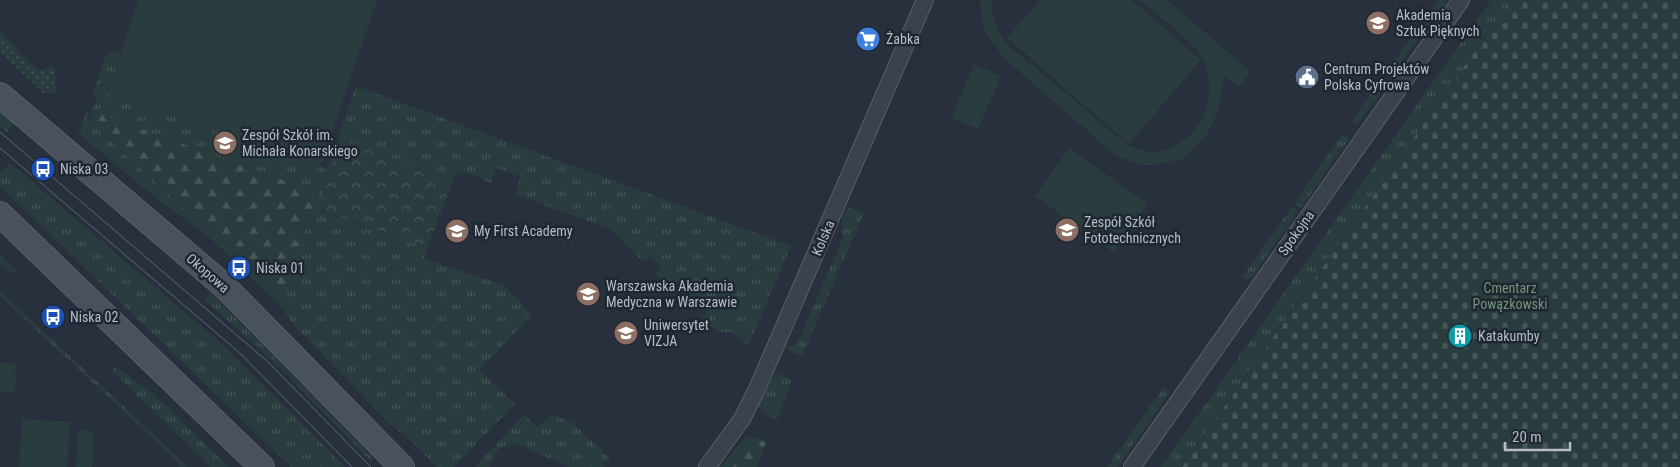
<svg xmlns="http://www.w3.org/2000/svg" width="1680" height="467" viewBox="0 0 1680 467" font-family="'Roboto Condensed',sans-serif">
  <defs>
    <pattern id="grass-tufts" width="24" height="20" patternUnits="userSpaceOnUse" patternTransform="scale(1.25)"><rect width="24" height="20" fill="#2a3d3e"/><path d="M3 7l-1-3M5 7V3M7 7l1-3M15 17l-1-3M17 17v-4M19 17l1-3" fill="none" stroke="#475758"/></pattern>
    <pattern id="forest-firs" width="22" height="20" patternUnits="userSpaceOnUse" patternTransform="scale(1.25)"><rect width="22" height="20" fill="#2a3d3e"/><path d="M5 1l3.5 6h-7zM16 11l3.5 6h-7z" fill="#475758"/></pattern>
    <pattern id="cemetery-stones" width="16" height="16" patternUnits="userSpaceOnUse" patternTransform="scale(1.25)"><rect width="16" height="16" fill="#2a3d3e"/><path d="M2 7V4a2 2 0 0 1 4 0v3zM10 15v-3a2 2 0 0 1 4 0v3z" fill="#475758"/></pattern>
    <pattern id="park-crowns" width="20" height="18" patternUnits="userSpaceOnUse" patternTransform="scale(1.25)"><rect width="20" height="18" fill="#2a3d3e"/><path d="M2 6a3 3 0 1 1 6 0M12 15a3 3 0 1 1 6 0" fill="none" stroke="#475758"/></pattern>
    <pattern id="garden-dots" width="8" height="8" patternUnits="userSpaceOnUse" patternTransform="scale(1.25)"><rect width="8" height="8" fill="#2a3d3e"/><path d="M2 2h.1M6 6h.1" fill="none" stroke="#475758" stroke-width="1.8" stroke-linecap="round"/></pattern>
  </defs>
  <rect width="100%" height="100%" fill="#27303c"/>
  <path fill="url(#grass-tufts)" d="M1438,0H1447L1394,72L1389,68Z
    M1491,0H1511L1181,467H1161Z
    M113,51L121,53L107,94L327,169L356,86L791,246L748,346L732,332H717L702,318L708,311L697,299L690,306L679,296L684,290L673,279L667,285L655,274L661,267L650,256L643,262L612,230L515,194L521,177L496,168L491,183L463,171L461,175L455,173L452,183L341,139L318,210L427,248L425,259L503,285L532,315L479,370L515,404L453,467H437L409,439L390,424L291,322L280,305L206,234L163,204L79,134L88,107L89,121L282,298L319,193L92,111L97,97L92,95L107,53Z
    M1380,80L1386,83V87L1357,125L1352,121Z
    M0,111L15,123L7,132L0,126Z
    M1344,132L1349,139L1301,208L1294,203Z
    M10,163L222,344L345,467H291L0,186V173Z
    M850,207L864,213L802,356L784,348L797,344L843,238L842,217L845,210Z
    M1292,207L1298,211L1251,278L1246,280L1242,277Z
    M0,255L17,271L12,274L0,264Z
    M0,291L185,464V467H179V463L0,296Z
    M211,293L374,459L372,462L275,363L205,300Z
    M116,367L150,391L229,467H211L112,371Z
    M778,374L792,380L777,420L762,412L759,406L774,375Z
    M1164,387L1170,392L1118,467H1107Z
    M552,414L574,424L610,459L602,467H569L517,444L499,448L489,467H475L524,415L538,427Z"/>
  <path fill="url(#forest-firs)" d="M92,111L319,193L283,298L89,121Z
    M748,435L767,442L756,467H720Z"/>
  <path fill="url(#cemetery-stones)" d="M1511,0H1680V467H1182Z"/>
  <path fill="url(#park-crowns)" d="M341,139L452,183L427,248L318,209Z"/>
  <path fill="url(#garden-dots)" d="M0,32L38,71L54,66L57,92L43,93L0,51Z"/>
  <path fill="#2a3d3e" d="M139,0H377L320,166L107,94Z
    M980,0H992C991,18 997,30 1007,44L1125,143C1134,147 1145,153 1155,152C1199,146 1223,96 1202,58C1192,40 1157,15 1140,0H1167L1251,72L1239,86L1224,75L1219,108L1208,133L1183,159L1146,166L1116,156L1004,58L984,31Z
    M1040,0H1132L1201,60L1129,144L1007,38Z
    M974,64L1001,76L978,129L951,118Z
    M1069,148L1148,204L1113,252L1035,196Z
    M0,362L16,364L15,393L0,392Z
    M22,419L70,422L67,467H19Z
    M78,430L94,432L92,467H76Z"/>
  <g fill="none" stroke-linecap="round" stroke-linejoin="round">
    <defs>
      <path id="minor" d="M707,467L742,419L757,389L925,0
        M1132,467L1461,0"/>
      <path id="secondary" d="M0,95L223,285L402,467
        M0,214L262,467"/>
    </defs>
    <use href="#minor" stroke="#58606b" stroke-width="18"/>
    <use href="#secondary" stroke="#58606b" stroke-width="26"/>
    <use href="#minor" stroke="#3a424d" stroke-width="16"/>
    <use href="#secondary" stroke="#49515f" stroke-width="24"/>
    <path stroke="#5d6673" stroke-width="1" d="M0,132L268,362L371,467
      M0,148L242,355L352,467"/>
  </g>
  <defs>
    <symbol id="university-disc" viewBox="-11 -11 22 22"><circle r="9.5" fill="#8d6e63" stroke="#1f2732"/><path d="M0-5L7-2L0 1L-7-2ZM-4 1L0 2.5L4 1V4Q0 6-4 4Z" fill="#fff"/></symbol>
    <symbol id="supermarket-disc" viewBox="-11 -11 22 22"><circle r="9.5" fill="#3f7fe0" stroke="#1f2732"/><path d="M-6-5.5h2.5l.6 2H6L4.5 2H-2.5L-4.4-4H-6ZM-1.5 3.2a1.3 1.3 0 1 0 .1 0ZM3 3.2a1.3 1.3 0 1 0 .1 0Z" fill="#fff"/></symbol>
    <symbol id="civic-disc" viewBox="-11 -11 22 22"><circle r="9.5" fill="#5c6f8a" stroke="#1f2732"/><path d="M-.6-6.5H3V-4.5H.6V-3L4-1V1h2V6H-6V1h2V-1L-.6-3ZM-1.2 2.5V6h2.4V2.5Z" fill="#fff"/></symbol>
    <symbol id="school-disc" viewBox="-11 -11 22 22"><circle r="9.5" fill="#8d6e63" stroke="#1f2732"/><path d="M0-5L7-2L0 1L-7-2ZM-4 1L0 2.5L4 1V4Q0 6-4 4Z" fill="#fff"/></symbol>
    <symbol id="bus-disc" viewBox="-11 -11 22 22"><circle r="9.5" fill="#1a4fb4" stroke="#1f2732"/><path d="M-5-6H5V4H4V6H2V4H-2V6H-4V4H-5ZM-3.5-4V0h7V-4ZM-3.5 1.2v1.5H-2V1.2ZM2 1.2v1.5H3.5V1.2Z" fill="#fff"/></symbol>
    <symbol id="building-disc" viewBox="-11 -11 22 22"><circle r="9.5" fill="#0f9aa8" stroke="#1f2732"/><path d="M-4-6H4V6H1V3H-1V6H-4ZM-2.5-4.3h1.7v1.8h-1.7ZM.8-4.3h1.7v1.8H.8ZM-2.5-1h1.7V.8h-1.7ZM.8-1h1.7V.8H.8Z" fill="#fff"/></symbol>
  </defs>
  <g fill-rule="evenodd">
    <use href="#university-disc" x="1364" y="9" width="28" height="28"/>
    <use href="#supermarket-disc" x="854" y="25" width="28" height="28"/>
    <use href="#civic-disc" x="1293" y="63" width="28" height="28"/>
    <use href="#school-disc" x="211" y="129" width="28" height="28"/>
    <use href="#bus-disc" x="29" y="155" width="28" height="28"/>
    <use href="#school-disc" x="1053" y="216" width="28" height="28"/>
    <use href="#school-disc" x="443" y="217" width="28" height="28"/>
    <use href="#bus-disc" x="225" y="254" width="28" height="28"/>
    <use href="#university-disc" x="574" y="280" width="28" height="28"/>
    <use href="#bus-disc" x="39" y="303" width="28" height="28"/>
    <use href="#university-disc" x="612" y="319" width="28" height="28"/>
    <use href="#building-disc" x="1446" y="322" width="28" height="28"/>
  </g>
  <g text-anchor="middle" stroke-width="5" stroke-linejoin="round" paint-order="stroke">
    <g font-size="14" fill="#b7bdc8" stroke="#1f2732" text-anchor="start">
      <text x="1396" y="20">Akademia<tspan x="1396" dy="16">Sztuk Pięknych</tspan></text>
      <text x="886" y="44">Żabka</text>
      <text x="1324" y="74">Centrum Projektów<tspan x="1324" dy="16">Polska Cyfrowa</tspan></text>
      <text x="242" y="140">Zespół Szkół im.<tspan x="242" dy="16">Michała Konarskiego</tspan></text>
      <text x="60" y="174">Niska 03</text>
      <text x="1084" y="227">Zespół Szkół<tspan x="1084" dy="16">Fototechnicznych</tspan></text>
      <text x="474" y="236">My First Academy</text>
      <text x="256" y="273">Niska 01</text>
      <text x="606" y="291">Warszawska Akademia<tspan x="606" dy="16">Medyczna w Warszawie</tspan></text>
      <text x="70" y="322">Niska 02</text>
      <text x="644" y="330">Uniwersytet<tspan x="644" dy="16">VIZJA</tspan></text>
      <text x="1478" y="341">Katakumby</text>
    </g>
    <g font-size="14" fill="#b7bdc8" stroke="#1f2732">
      <text transform="translate(1296 233) rotate(-55)" y="5">Spokojna</text>
      <text transform="translate(823 238) rotate(-67)" y="5">Kolska</text>
      <text transform="translate(208 273) rotate(41)" y="5">Okopowa</text>
    </g>
    <g font-size="14" fill="#709678" stroke="#1f2732">
      <text x="1510" y="293">Cmentarz<tspan x="1510" dy="16">Powązkowski</tspan></text>
    </g>
  </g>
  <path d="M1505 442v8h65v-8" fill="none" stroke="#b7bdc8" stroke-width="2.5"/>
  <text x="1512" y="442" font-size="15" fill="#b7bdc8" stroke="#1f2732" stroke-width="4" paint-order="stroke">20 m</text>
</svg>
